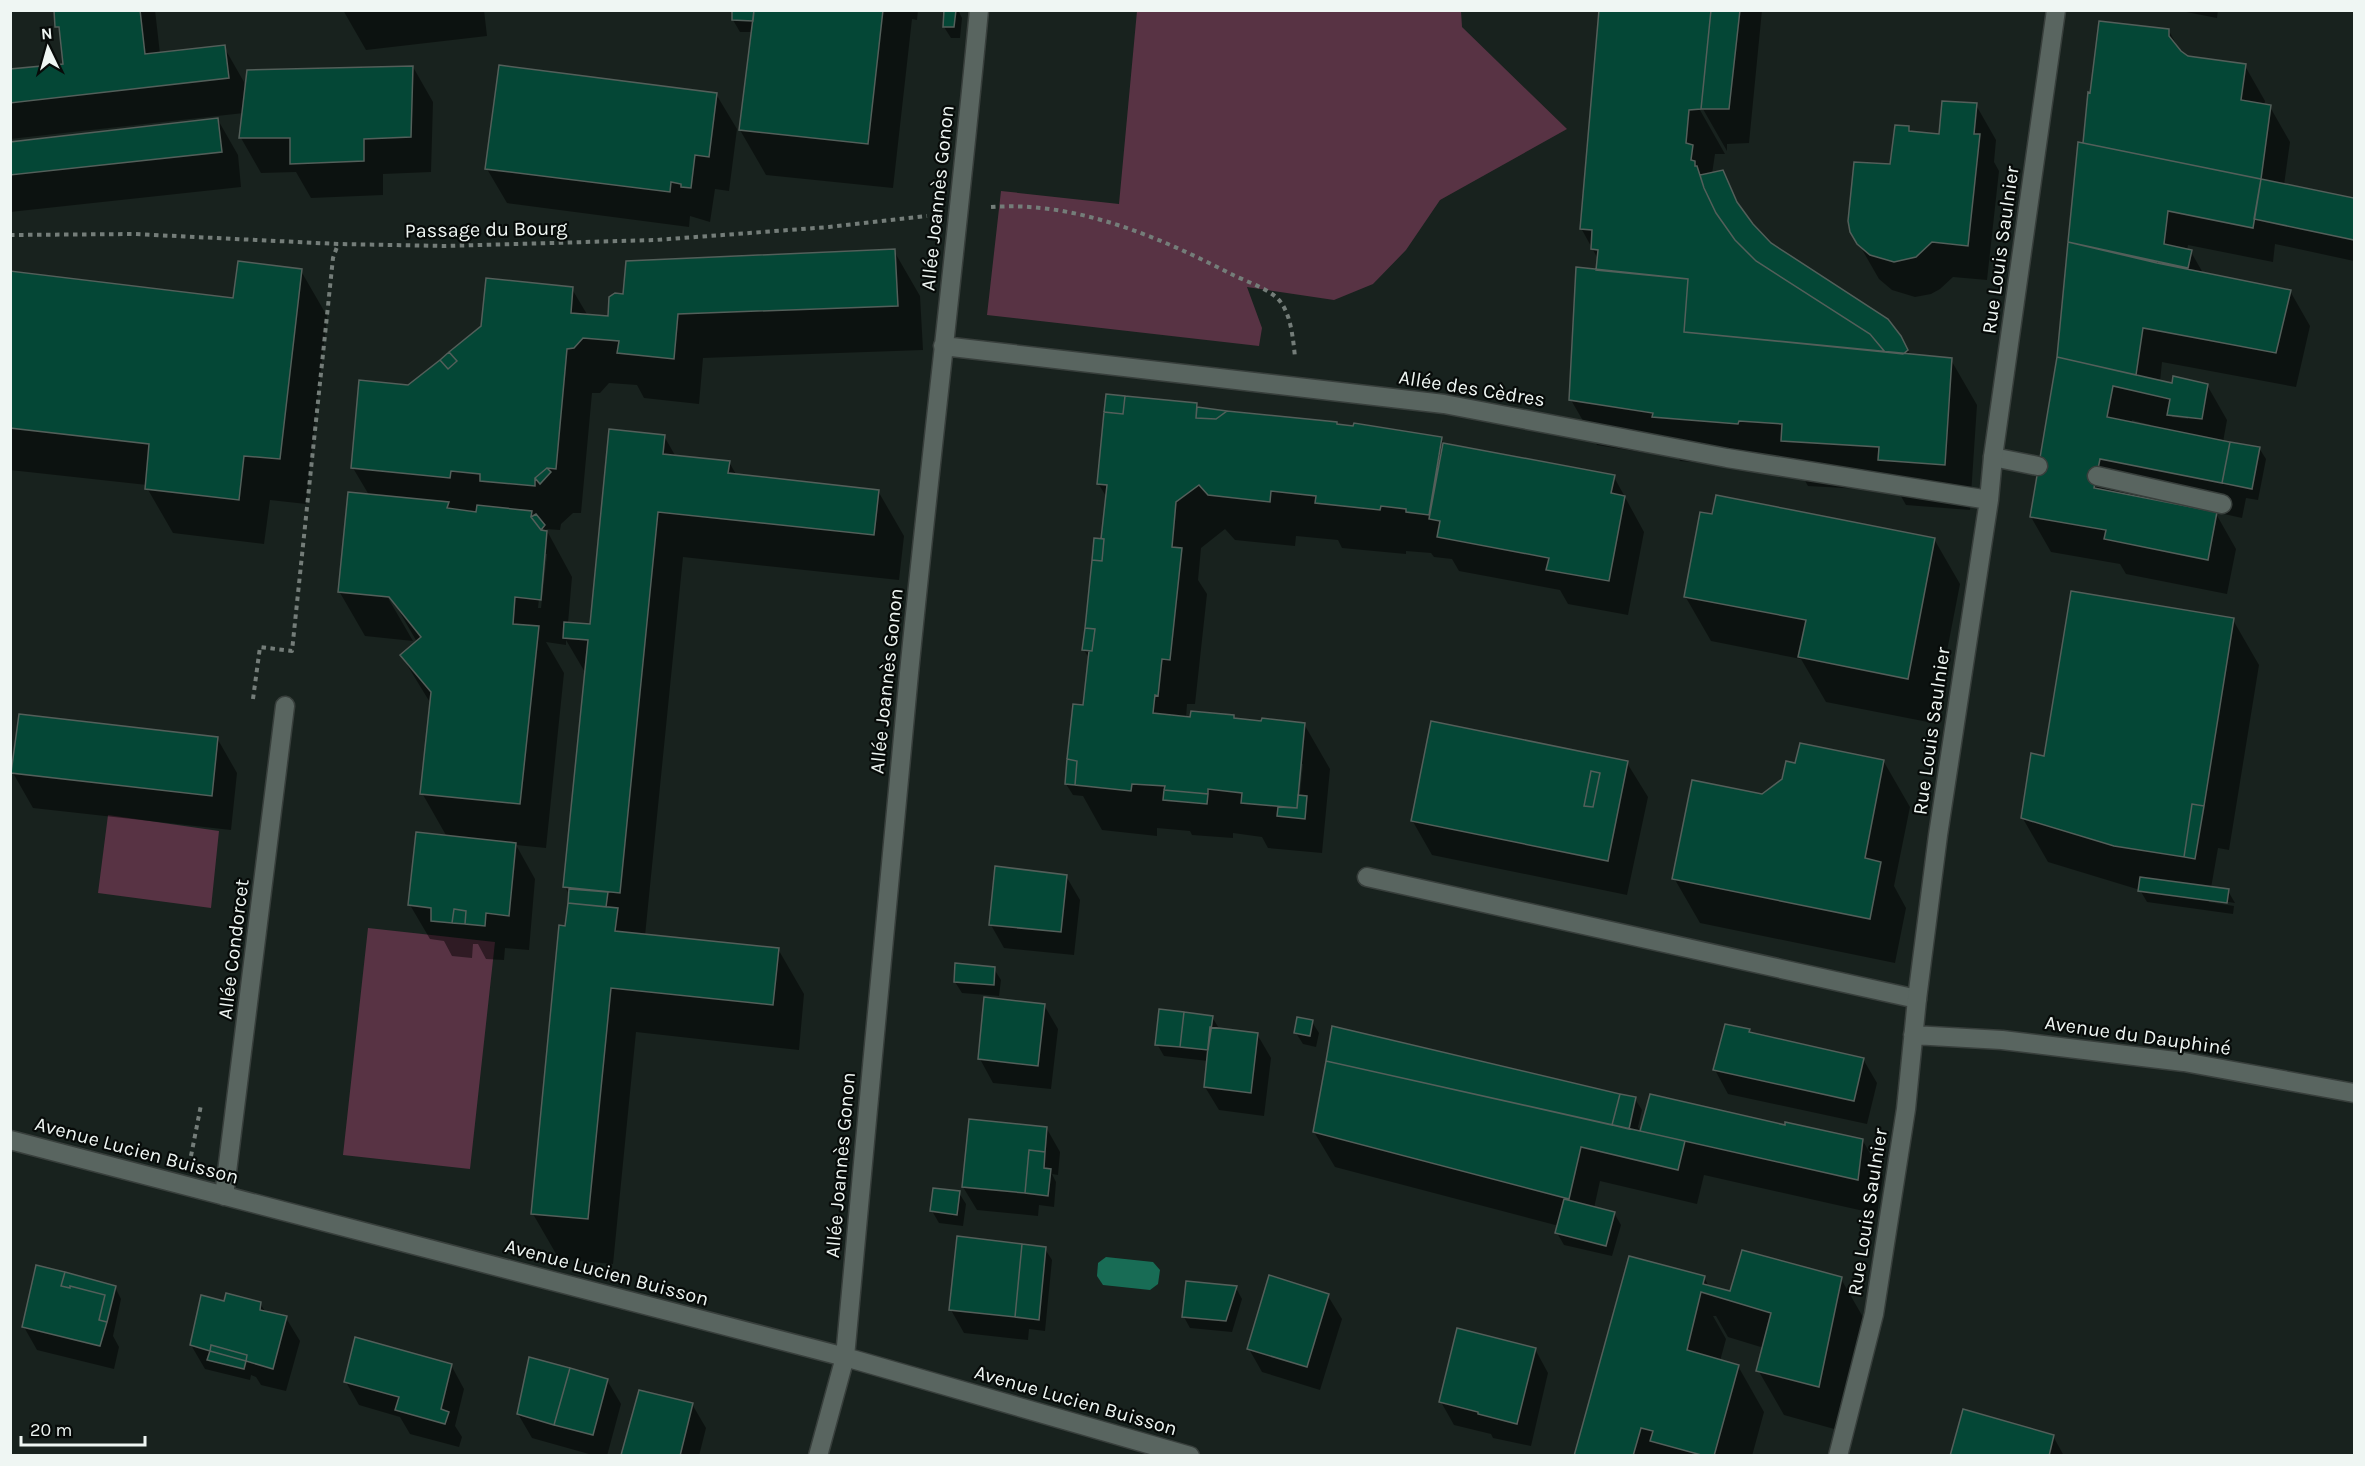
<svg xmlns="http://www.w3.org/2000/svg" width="2365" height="1466" viewBox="0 0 2365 1466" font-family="Karla,sans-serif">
  <rect width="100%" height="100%" fill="#18221e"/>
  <path fill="#583344" d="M1137,11H1461L1462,27L1567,129L1440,200L1406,250L1373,284L1334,300L1247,287L1262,328L1259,346L987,315L1001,191L1119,204Z
    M108,815L219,831L211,908L98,893Z
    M368,928L495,942L470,1169L343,1155Z"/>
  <path fill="#186c55" d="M1106,1257L1153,1262L1160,1270L1158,1284L1150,1290L1103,1285L1097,1276L1098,1263Z"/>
  <path fill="#0007" fill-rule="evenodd" d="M55,10H155L160,54L224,47L244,82L245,89L413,67L433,102L431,172L383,174V195L311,198L296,172L261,173L241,138L244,113L10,139V71L65,65L62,35L57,27Z
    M343,10H484L487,36L366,50Z
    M734,10H918L917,20L912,19L893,188L766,175L740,130L752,32H740L733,20Z
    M946,10H958L962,18L960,38H951L944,27Z
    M1601,10H1762L1749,143L1727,144V151L1699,102L1696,103L1725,154H1715L1712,174L1722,172L1744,214L1770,244L1900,337L1911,356L1951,360L1977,405L1970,510L1906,505L1898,491L1808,486L1798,468H1764L1680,461L1678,458L1597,445L1571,400L1598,259L1581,228Z
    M2176,10H2218L2217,18Z
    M2169,31L2181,53L2188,58L2245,66L2265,101L2264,106L2270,107L2290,142L2284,185L2354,199V261L2275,244L2273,262L2188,245L2187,251L2191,252L2203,273L2290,291L2310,326L2296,387L2162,362L2160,382L2173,385H2207L2227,420L2223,442L2259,448L2266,459L2258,500L2246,498L2242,518L2215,512L2236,549L2227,594L2126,574L2120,564L2051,552L2031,517L2059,357L2080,144L2085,145L2089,95ZM2172,414L2188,417V419L2172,417ZM2132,420L2151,425L2150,427L2132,424Z
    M716,94L737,129L729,191L715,189L710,222L690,216L689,227L507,203L487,169Z
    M1976,105L1996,140L1994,162L1999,171L1987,280L1953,277L1940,289L1931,294L1915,297L1892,290L1879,279L1852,232L1892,166L1909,127L1912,133L1940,136Z
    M218,120L238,155L241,187L10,212V143Z
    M894,251L920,296L923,350L703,358L699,404L644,398L637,385L609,383L600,393H592L581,513H573L561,524L560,530L546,529L572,577L568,623L591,626L664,436L676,457L729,462L737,476L878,491L904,536L899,580L683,557L645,936L778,949L804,994L799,1050L636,1032L613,1264L559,1259L533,1214L570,896L565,887L586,674L566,640V645L546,642L564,673L546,848L516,845L535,879L529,950L505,948L504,960L486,959L478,944H473L472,958L452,956L444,941L430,939L410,905L447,837L422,793L431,704L401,655L417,642L387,590L384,591L413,641L365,636L339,591L369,495L353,468L409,387L572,289L588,316L609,317L624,296ZM544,554H547L541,608H538Z
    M301,271L327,316L306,504L270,500L264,544L173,533L147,488V485L10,470V273L234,300Z
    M1196,404L1199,409L1441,439L1445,445L1614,477L1644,532L1628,615L1568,604L1560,590L1459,571L1452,559L1434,557L1431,553L1406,551V554L1342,548L1338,540L1296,536L1295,546L1235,540L1225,529L1201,548L1198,580L1207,594L1195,704H1187L1186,718L1304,724L1330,769L1322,853L1268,848L1262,837L1233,833V838L1192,835L1190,831L1157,828V836L1102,830L1083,796L1073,795L1066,784L1085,707L1090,660L1084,650L1102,541L1107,498L1098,483ZM1300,764H1303L1299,803L1296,802Z
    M1934,539L1960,584L1933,723L1826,702L1801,659L1711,641L1685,596Z
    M2233,620L2259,665L2229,850L2218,848L2211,888L2228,891L2235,903L2209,899V902L2234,906L2233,914L2147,902L2140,890L2048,862L2022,817L2045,757Z
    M217,738L237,773L231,830L33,808L13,773Z
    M1884,762L1910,807L1894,886L1906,908L1895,963L1700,923L1674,878L1762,796Z
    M1627,763L1648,797L1627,895L1432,855L1412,820Z
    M1066,876L1080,900L1074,955L1004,948L991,925Z
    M994,969L1001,980L999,996L962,993L955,982Z
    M1044,1005L1058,1029L1051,1089L993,1083L980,1059Z
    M1212,1017L1220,1030L1257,1034L1271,1058L1264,1116L1219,1110L1205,1087L1208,1061L1164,1056L1157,1044Z
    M1312,1022L1319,1033L1316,1047L1303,1044L1296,1033Z
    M1749,1030L1752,1034L1863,1059L1877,1083L1867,1124L1728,1094L1715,1070Z
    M1635,1099L1642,1110L1638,1127L1641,1133L1786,1127L1863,1141L1883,1176L1877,1214L1704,1175L1697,1204L1600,1181L1594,1208L1614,1213L1621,1225L1612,1256L1564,1245L1557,1233L1559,1226L1335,1167L1314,1132Z
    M1047,1129L1060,1152L1058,1175L1052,1174L1056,1182L1054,1207L1039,1205L1038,1216L977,1210L963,1187Z
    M959,1193L966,1204L963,1226L939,1223L932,1211Z
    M1045,1249L1052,1260L1045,1331L1029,1329L1028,1340L964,1333L951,1310Z
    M1704,1277L1709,1287L1731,1293L1841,1279L1867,1324L1845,1432L1784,1415L1758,1370L1764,1348L1728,1337L1716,1316H1713L1726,1339L1720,1361L1738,1366L1764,1412L1752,1456H1575Z
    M115,1287L121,1299L113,1336L119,1347L114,1369L37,1350L24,1327Z
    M1236,1288L1242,1299L1232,1332L1190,1328L1184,1317Z
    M1328,1296L1342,1319L1320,1390L1262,1372L1249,1349Z
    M260,1303L266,1313L286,1318L300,1341L286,1391L261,1385L256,1377L251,1375L250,1380L205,1369L191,1345Z
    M1535,1349L1548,1373L1531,1446L1493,1438L1491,1434L1454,1425L1441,1402Z
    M451,1365L464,1389L455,1426L462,1437L459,1447L410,1434L400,1417L359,1405L346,1382Z
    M607,1380L621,1404L607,1456H596L532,1438L518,1414Z
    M640,1391L692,1404L706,1428L699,1456H623Z
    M2053,1436L2064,1456H1952Z"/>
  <path fill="#044736" stroke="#535f5a" stroke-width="1.5" d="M54,10H140L145,54L225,45L229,78L10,103V69L63,64L59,27H55Z
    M732,10H754L753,21L732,20Z
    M754,10H883L868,144L739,130Z
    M944,10H956L954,27H943Z
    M1599,10H1711L1701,109L1689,110L1686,143L1693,145L1691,160L1695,161V166H1697L1704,188L1716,213L1735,240L1756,261L1870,334L1885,352L1684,332L1688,279L1596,270L1598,250L1591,249L1592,230L1580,229Z
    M1711,10H1740L1729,109H1701Z
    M2099,21L2169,29V36L2181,51L2188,56L2246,64L2241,100L2271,105L2261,179L2083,143L2088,92L2090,93Z
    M499,65L717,93L709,157L695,155L691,188L681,187V184L671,182L670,192L485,169Z
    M413,66L411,137L364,139V161L290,164V138H239L247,70Z
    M1942,101L1977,103L1974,134H1980L1968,246L1932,242L1916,257L1894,262L1870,255L1857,244L1850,232L1848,221L1854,162L1890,164L1895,125L1909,126V131L1939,134Z
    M218,118L222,152L10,175V142Z
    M2078,142L2261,179L2253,228L2168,211L2164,244L2192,250L2188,268L2068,242Z
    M1723,170L1737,202L1753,224L1771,243L1888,319L1901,336L1908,350L1903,354L1885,352L1870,334L1756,261L1735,240L1716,213L1704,188L1700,175Z
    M2261,179L2354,198V240L2254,219Z
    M2068,242L2157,263L2291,290L2276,353L2143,328L2136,375L2057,357Z
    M895,249L898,306L678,314L674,359L617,353L619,341L583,338L574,348L567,349L556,469L547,468L535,478V486L480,481V474L451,471L450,478L351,468L359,380L408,385L440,360L448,369L457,361L449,352L481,326L486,278L573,287L571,313L608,316L609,297L615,293L623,294L626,261Z
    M238,261L302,269L280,459L244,456L239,500L145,489L149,444L10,428V271L233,298Z
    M1576,267L1688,279L1684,332L1952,358L1945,465L1878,460L1879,447L1781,441L1782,424L1739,421L1738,424L1652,417L1653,413L1569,400Z
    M449,352L457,361L448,369L440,360Z
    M2057,357L2172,383L2173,376L2208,384L2202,419L2167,415L2170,399L2113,386L2107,417L2230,442L2222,483L2100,459L2094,488L2217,512L2208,560L2104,539L2106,530L2030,517Z
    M1106,394L1125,396L1123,414L1104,412Z
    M1125,396L1197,403L1196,418L1216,419L1227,411L1337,422V424L1353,426L1354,423L1442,437L1429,515L1406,512V509L1381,506L1380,510L1315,503L1316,496L1271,491L1270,502L1208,495L1199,485L1176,502L1172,547L1182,548L1170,660L1162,659L1158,696L1155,695L1153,713L1190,717L1191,711L1234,715V718L1261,721L1262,718L1305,723L1297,808L1241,803L1242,793L1208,789V794L1164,790L1165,786L1132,784L1131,791L1075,785L1077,761L1067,759L1073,704L1083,705L1089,651H1092L1095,629L1085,628L1092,560L1102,561L1104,539H1101L1107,485L1097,484L1104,412L1123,414Z
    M1197,407L1227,411L1216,419L1196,418Z
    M609,429L665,435L663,454L730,461L728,473L879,490L874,535L658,512L620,893L563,887L588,640L563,638L564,622L590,624Z
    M2230,442L2260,447L2252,489L2222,483Z
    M1443,443L1615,475L1611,493L1625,496L1609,581L1546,570L1549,558L1437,537L1440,521L1429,519Z
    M547,468L551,472L540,484L535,478Z
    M348,492L449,502L447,508L476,512L477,505L532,511L531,517L541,530L547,531L541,600L515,597L513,624L539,626L520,804L420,794L431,692L400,655L421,637L389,597L338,592Z
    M1716,495L1935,538L1908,679L1798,657L1806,620L1684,597L1700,512L1712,514Z
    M536,514L545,525L541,530L531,517Z
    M1094,538L1104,539L1102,561L1092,560Z
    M2071,591L2234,618L2204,806L2192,804L2184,857L2114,846L2021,818L2031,753L2044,756Z
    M1085,628L1095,629L1092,651L1082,650Z
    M19,714L218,737L212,796L11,773Z
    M1431,721L1628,761L1608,861L1411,821Z
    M1800,743L1884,760L1865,858L1881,862L1870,919L1672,879L1692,780L1762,794L1782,779L1786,761L1795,763Z
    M1067,759L1077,761L1075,785L1065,784Z
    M1591,771L1600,773L1593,807L1584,806Z
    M1164,790L1208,794L1207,804L1163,800Z
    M1298,795L1307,796L1305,819L1277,816L1278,807L1297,808Z
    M2192,804L2204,806L2195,859L2184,857Z
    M416,832L516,843L509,916L486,913L485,926L465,924L466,911L454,909L452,923L431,921V908L408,905Z
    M995,866L1067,875L1061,932L989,925Z
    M2140,877L2229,889L2227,903L2138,891Z
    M569,889L608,892L606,907L568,903Z
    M568,903L618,908L615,931L779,948L773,1005L611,988L588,1219L531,1214L559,925L565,926Z
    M454,909L466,911L465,924L452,923Z
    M955,963L995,967L994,985L954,982Z
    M984,997L1045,1004L1038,1066L978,1059Z
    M1159,1009L1184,1012L1180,1047L1155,1045Z
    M1184,1012L1213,1016L1208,1050L1180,1047Z
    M1297,1017L1313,1020L1310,1036L1294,1033Z
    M1725,1024L1750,1029L1749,1032L1864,1058L1854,1101L1713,1070Z
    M1332,1026L1620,1094L1612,1125L1326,1061Z
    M1210,1027L1258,1033L1251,1093L1204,1087Z
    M1326,1061L1685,1141L1678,1170L1581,1147L1569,1199L1313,1132Z
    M1620,1094L1636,1097L1629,1129L1612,1125Z
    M1650,1094L1785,1125V1122L1863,1139L1858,1180L1640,1131Z
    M969,1119L1047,1127L1045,1152L1029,1150L1025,1193L962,1187Z
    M1029,1150L1045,1152L1044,1168L1051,1169L1048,1196L1025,1193Z
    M933,1188L960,1191L957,1215L930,1211Z
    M1564,1199L1615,1212L1606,1246L1555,1233Z
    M957,1236L1022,1244L1015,1317L949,1310Z
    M1022,1244L1046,1247L1039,1320L1015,1317Z
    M1742,1250L1842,1277L1819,1387L1756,1371L1771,1313L1701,1292L1687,1350L1739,1365L1714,1456H1705L1650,1441L1653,1431L1641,1428L1633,1456H1574L1629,1256L1705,1276L1703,1284L1730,1291Z
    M36,1265L65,1272L61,1286L70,1288V1286L105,1295L99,1320L107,1322L100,1346L22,1327Z
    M65,1272L116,1286L107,1322L99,1320L105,1295L70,1286V1288L61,1286Z
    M1269,1275L1329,1294L1307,1367L1247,1349Z
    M1186,1281L1237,1286L1226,1321L1182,1317Z
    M226,1293L261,1302L260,1310L287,1316L273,1369L246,1361L247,1355L211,1345L210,1351L190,1345L201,1295L224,1301Z
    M1457,1328L1536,1348L1517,1424L1478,1414V1412L1439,1402Z
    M355,1337L452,1364L441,1409L449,1412L445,1424L395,1410L399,1397L344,1382Z
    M211,1345L247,1355L246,1361L210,1351Z
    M210,1351L246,1361L244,1369L207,1360Z
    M529,1357L570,1368L554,1425L517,1414Z
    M570,1368L608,1379L593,1435L554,1425Z
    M639,1390L693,1403L680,1456L621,1455Z
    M1963,1409L2054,1435L2049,1456H1950Z"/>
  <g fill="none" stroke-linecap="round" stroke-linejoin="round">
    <defs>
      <path id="service" d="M1993,457L2038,466
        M2097,476L2222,504
        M1367,877L1917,999"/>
      <path id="minor" d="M943,346L1444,404L1727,458L1989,500
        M1913,1035L2002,1040L2184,1062L2354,1093
        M10,1140L845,1357L1190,1456
        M224,1196L285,706
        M818,1456L845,1357C867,1129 886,901 909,673C931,452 958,232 979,10
        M1838,1456L1874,1314L1906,1109L1917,999L1938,835L1989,500L1993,457L2056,10"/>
    </defs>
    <use href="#service" stroke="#383f3c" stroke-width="21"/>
    <use href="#minor" stroke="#383f3c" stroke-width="21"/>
    <path stroke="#747d79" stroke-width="4" stroke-dasharray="4.5 4.5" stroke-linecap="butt" d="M991,207C1075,201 1157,236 1231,274C1245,281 1264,287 1276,297C1291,310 1293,339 1295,357
      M10,235L134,234L338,244L445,246L656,240L829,227L927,216
      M253,699L260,647L292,651L333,258L338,244
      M191,1156L201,1105"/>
    <use href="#service" stroke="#596560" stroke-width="18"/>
    <use href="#minor" stroke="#596560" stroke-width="18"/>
  </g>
  <g text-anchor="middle" stroke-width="4.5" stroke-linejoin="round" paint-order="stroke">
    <g font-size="20" fill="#eff6f3" stroke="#070b09">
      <text transform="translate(937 198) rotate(-84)" y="7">Allée Joannès Gonon</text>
      <text transform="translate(486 229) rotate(-1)" y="7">Passage du Bourg</text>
      <text transform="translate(2000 250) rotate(-82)" y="7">Rue Louis Saulnier</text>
      <text transform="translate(1472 388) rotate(9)" y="7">Allée des Cèdres</text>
      <text transform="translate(886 681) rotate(-84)" y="7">Allée Joannès Gonon</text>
      <text transform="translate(1931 731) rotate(-82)" y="7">Rue Louis Saulnier</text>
      <text transform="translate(233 949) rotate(-83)" y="7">Allée Condorcet</text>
      <text transform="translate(2138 1035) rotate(8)" y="7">Avenue du Dauphiné</text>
      <text transform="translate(137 1150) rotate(15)" y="7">Avenue Lucien Buisson</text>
      <text transform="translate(840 1165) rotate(-85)" y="7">Allée Joannès Gonon</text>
      <text transform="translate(1867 1212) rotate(-81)" y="7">Rue Louis Saulnier</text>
      <text transform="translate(607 1272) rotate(15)" y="7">Avenue Lucien Buisson</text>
      <text transform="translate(1076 1400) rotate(16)" y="7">Avenue Lucien Buisson</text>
    </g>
  </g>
  <rect width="2365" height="1466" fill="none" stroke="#eff6f3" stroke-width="24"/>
  <g transform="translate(48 48) rotate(355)" stroke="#070b09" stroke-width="4.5" paint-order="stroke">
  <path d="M0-4.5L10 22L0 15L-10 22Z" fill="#eff6f3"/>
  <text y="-9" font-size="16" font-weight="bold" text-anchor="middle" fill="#eff6f3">N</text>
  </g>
  <path d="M21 1436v9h124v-9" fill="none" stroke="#eff6f3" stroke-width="3"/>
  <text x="30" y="1436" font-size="18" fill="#eff6f3" stroke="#070b09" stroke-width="4.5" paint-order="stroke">20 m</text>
</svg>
